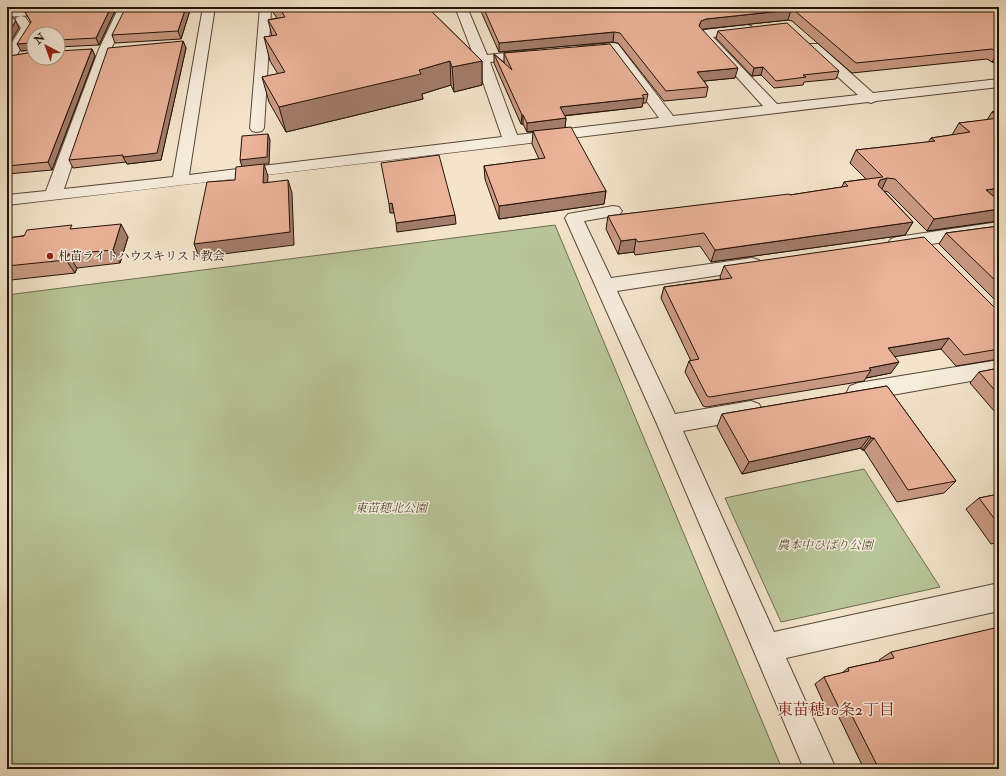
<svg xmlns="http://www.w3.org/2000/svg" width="1006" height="776" viewBox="0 0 1006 776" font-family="'IM FELL Double Pica','Noto Serif JP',serif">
  <rect width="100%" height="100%" fill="#f3e4ca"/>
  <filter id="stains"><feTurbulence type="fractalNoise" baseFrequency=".005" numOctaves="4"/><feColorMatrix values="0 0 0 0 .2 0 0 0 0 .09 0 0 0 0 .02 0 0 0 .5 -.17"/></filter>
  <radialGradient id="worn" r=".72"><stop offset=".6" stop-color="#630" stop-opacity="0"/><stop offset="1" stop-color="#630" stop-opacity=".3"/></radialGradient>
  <path fill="#b8c599" stroke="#6e6c50" d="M555,225L782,769H7V295Z
    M864,469L940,587L781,622L725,498Z"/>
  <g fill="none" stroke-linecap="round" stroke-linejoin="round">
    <defs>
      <path id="minor" d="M40,7H93L91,9L87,11L7,17V9Z
        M119,7H131L111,49L64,189L173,177L203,7H215L189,175L502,137L475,59L455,7H467L487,55L535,50L540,51L541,54L540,57L535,58L490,62L517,135L659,118L610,51L583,54L578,53L577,50L578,47L583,46L613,43L618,44L673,116L763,106L698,34L700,31L704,30L747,25L751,26L753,29L751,32L713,37L777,104L858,95L808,50L807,47L808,44H818L873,93L999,79V87L876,101L871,103L868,102C581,136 294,173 7,205V195L46,191L99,49Z
        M260,7H275L271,10L264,128L262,131L257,132L252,131L250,128Z
        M21,16L25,17L33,28L12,63L7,64V50L21,28L15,20L17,17Z
        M613,206L619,207L622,211L619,215L584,221L611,278L752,258L759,260L761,264L759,268L752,270L617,291L675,414L751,401L759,404L762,410L759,416L751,419L683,431L774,632L999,583V611L786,658L836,769H804L657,424L565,218L568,214Z
        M999,222V234L897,249L891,247L888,243L891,239L897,237Z
        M999,360V376L858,401L850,398L847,392L850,386L858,383Z"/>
    </defs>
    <use href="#minor" stroke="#584638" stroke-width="2"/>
    <use href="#minor" fill="#f7eddd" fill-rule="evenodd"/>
  </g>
  <path fill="#ca9a84" stroke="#241207" d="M80,7H114L115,11L99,45L58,47V34H34V58L92,49L95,56L52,170L7,174V57L33,52L32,50L21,51L31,22L25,12Z
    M191,7L181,39L115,43L112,35Z
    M271,7H427L482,61V85L454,92L451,85L422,94L423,99L286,132L269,102L262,77L278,74L270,61L264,37L272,36L268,20L277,18L272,11Z
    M479,7H679L681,10L925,8L999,9V62H992L987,59L852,73L792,21L788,20L704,29H702L735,78L704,81L708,87L706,97L664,101L618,43L613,42L499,52Z
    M718,31L839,71L836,79L804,82L803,85L774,88L761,75L752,76L716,38Z
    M183,41L186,48L161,160L127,164L126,162L73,168L69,160Z
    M504,53L648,94L646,103H643L642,107L564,116L566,118L565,127L606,191L604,204L499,219L485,179L484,166L539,159L532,144L533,132H527L523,124H521L494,63V54L505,63L504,62Z
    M999,111V200H998L999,201V219L998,221L927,231L888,192L884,191L913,222L905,235L711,262L700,246L635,255L634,252L618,254L606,229L608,216L790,195L842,187L844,182L866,179L850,163L856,150L928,142L931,138L952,135L959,123L987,120L992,112Z
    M999,226V304L939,244L946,233Z
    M74,229L128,237L120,263L77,268L75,273L11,280L10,282H7V238Z
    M724,266L999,312V359L956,366L941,349L895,356L891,373L866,378L864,381L706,407L703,406L685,372L689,361H691L661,298L664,287L721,279L720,277Z
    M999,368V412H995L970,383L979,372Z
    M887,386L956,481L944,493L897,502L864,450H862L861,448L742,474L717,427L722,414Z
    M999,494V542L991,544L966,509L979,498Z
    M891,652L999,769H864L837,713L829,715L815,684L824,677L842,673L848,668L880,661L879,660Z"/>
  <path fill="#a47d6c" stroke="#241207" d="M111,7H114L115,11L99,45L96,38Z
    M186,7H191L181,39L178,31Z
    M791,10L788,20L704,29L699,30V26L701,21L706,19Z
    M16,21L19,28L7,47V34Z
    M614,32L613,42L499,52V43Z
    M183,41L186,48L161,160L127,164L123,157Z
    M31,43L32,50L21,51L17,44Z
    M92,49L95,56L52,170L48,162Z
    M999,52V62H992L998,53Z
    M450,61L451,85L422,94L423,99L286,132L279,107L419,70Z
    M482,61V85L454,92L452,67Z
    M763,67L761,75L752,76L754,68Z
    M738,68L735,78L694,82L697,72Z
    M644,98L642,107L560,116V107Z
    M522,115H523V124H521Z
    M566,118L565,128L527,132V123Z
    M268,134L270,140L269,164H264L268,176L267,196L242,167L240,160Z
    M887,178L881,191L874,192L880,180Z
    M288,180L292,193L294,245L199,257L194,244Z
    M999,188V200L978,203L986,190Z
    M606,191L604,204L499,219V206Z
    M392,203L394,213H390L389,204Z
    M999,209V219L998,221L927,231L934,219Z
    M455,215L456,224L397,232L396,223Z
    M913,222L905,235L711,262L715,250Z
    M121,224L128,237L120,263L113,250Z
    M636,239L634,252L618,254L621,241Z
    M68,254L77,268L75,273L66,260Z
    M7,275L11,280L10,282H7Z
    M949,338L941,349L881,359L888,348Z
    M899,362L891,373L866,378L871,370L869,368Z
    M999,408V412H995Z
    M870,436L861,448L742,474L749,462Z
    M871,438H874L864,450H862Z
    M847,706L837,713L829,715L839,708Z"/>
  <path fill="#ebb39a" stroke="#241207" d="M80,7H111L96,38L58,40V34H34V50H32L31,43L17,44L31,22L25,12Z
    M126,7H186L178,31L112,35Z
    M279,7H427L482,61L452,67L450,61L419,70L421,74L279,107L262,77L285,72L264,37L277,35L268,20L285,17Z
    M483,7H679L681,10L713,7H924L925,8L934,7H997L999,9V52L998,53L992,49L856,63L795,11L791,10L706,19L701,21L699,26L738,68L697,72L708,87L666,91L620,33L614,32L499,43Z
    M7,13H9L16,21L7,34Z
    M787,23L839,71L803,75L806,77L776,81L763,67L754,68L718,31Z
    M183,41L157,153L123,157V155L69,160L108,48Z
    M610,44L648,94L642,95L644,98L560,107L566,118L527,123L523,115H522L494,54L512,70L504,53Z
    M92,49L48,162L7,166V57L9,56L34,52V58H58V51Z
    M999,111V117L992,112Z
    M999,118V188L986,190L999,201V209L934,219L895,179L887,178L880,180L878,185L913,222L715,250L704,233L638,242L636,239L621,241L608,216L789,194L790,195L848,186L844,182L883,177L856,150L935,141L931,138L970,132L959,123Z
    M571,127L606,191L499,206L484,166L545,158L533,131Z
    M268,134L267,157L240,160L242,136Z
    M439,155L455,215L396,223L392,203L389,204L381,163Z
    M264,164L263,183L288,180L290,232L194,244L207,182L235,180L236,167Z
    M121,224L113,250L68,254L66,260L7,266V238L24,236L27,230L72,225L70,229Z
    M999,226V284L946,233Z
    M924,237L999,312V349L964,355L949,338L888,348L899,362L869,368L871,370L710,397L707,396L689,361L699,359L664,287L732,278L724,266Z
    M999,368V395L979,372Z
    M887,386L956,481L908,490L874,438H871L870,436L749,462L722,414Z
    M999,494V525L979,498Z
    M999,627V769H879L847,706L839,708L824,677L849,671L848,668L894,658L891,652Z"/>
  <circle fill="#8f2418" stroke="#f7eddd" stroke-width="1.5" cx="50" cy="256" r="4"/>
  <g text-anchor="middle" stroke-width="3" stroke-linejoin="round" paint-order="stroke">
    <g font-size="12" fill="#241207" stroke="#f7eddd" text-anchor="start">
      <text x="58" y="260">札苗ライトハウスキリスト教会</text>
    </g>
    <g font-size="12" font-style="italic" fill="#58513a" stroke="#f7eddd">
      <text x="391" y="512">東苗穂北公園</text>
      <text x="825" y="549">農本中ひばり公園</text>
    </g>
    <g font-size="16" fill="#7a1f14" stroke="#f7eddd">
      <text x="836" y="715">東苗穂10条2丁目</text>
    </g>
  </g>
  <rect width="1006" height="776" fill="none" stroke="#f3e4ca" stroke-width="24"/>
  <rect x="8" y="8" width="990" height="760" fill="none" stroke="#241207" stroke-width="2"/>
  <rect x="12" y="12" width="982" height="752" fill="none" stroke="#241207"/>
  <g transform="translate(46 46) rotate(319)"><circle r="19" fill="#f7eddd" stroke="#a39587"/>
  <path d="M0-3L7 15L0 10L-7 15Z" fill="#8f2418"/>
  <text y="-6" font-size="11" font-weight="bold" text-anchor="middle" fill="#241207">N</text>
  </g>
  <rect width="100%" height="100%" filter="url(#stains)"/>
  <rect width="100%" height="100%" fill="url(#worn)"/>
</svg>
